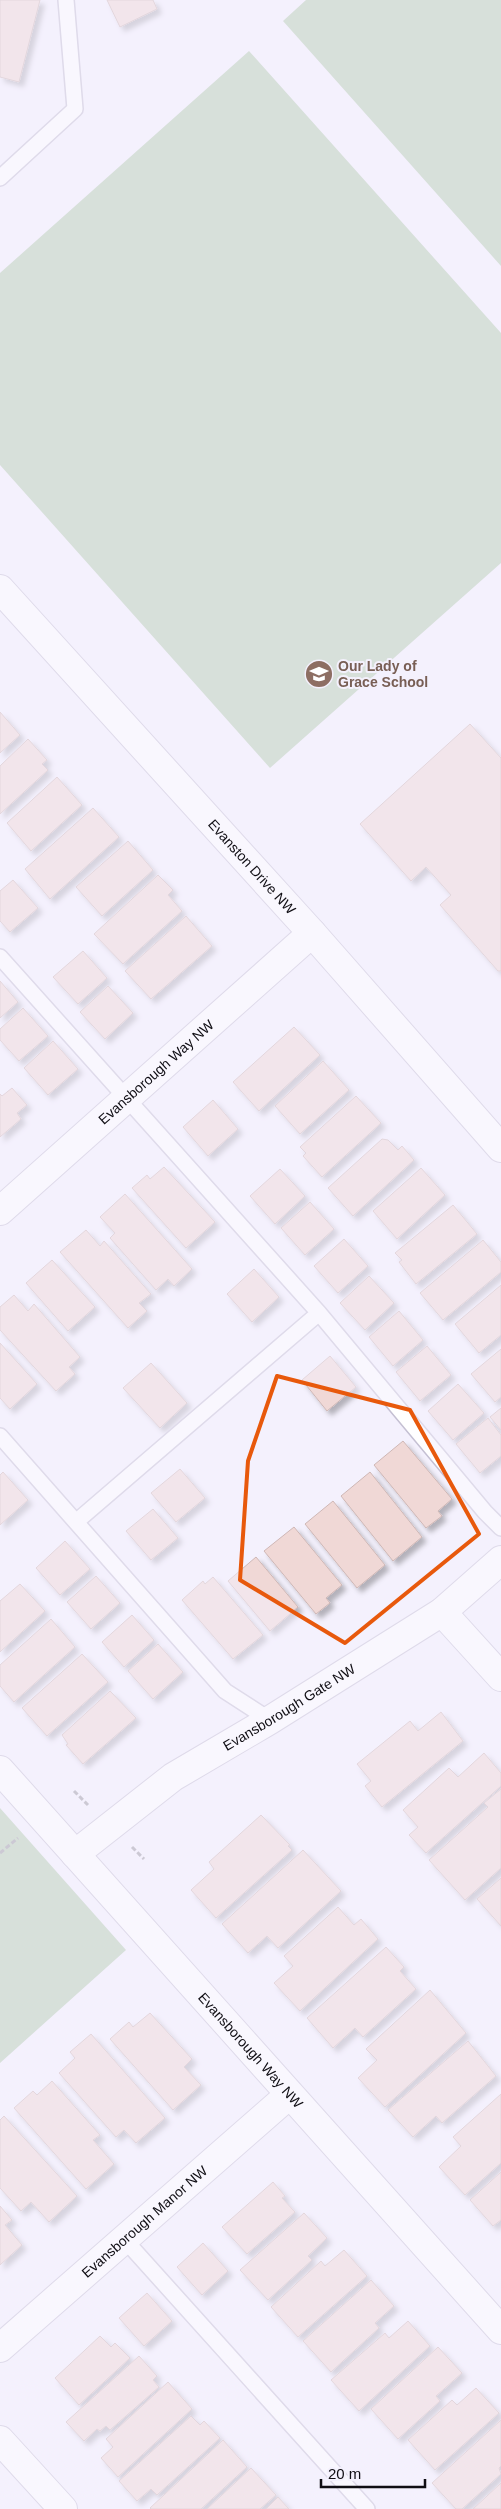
<svg xmlns="http://www.w3.org/2000/svg" width="501" height="2509" viewBox="0 0 501 2509" font-family="Helvetica,sans-serif">
  <defs>
    <filter id="shadow"><feDropShadow dx="4.5" dy="4.5" stdDeviation="2.5" flood-color="#0004"/></filter>
  </defs>
  <rect width="100%" height="100%" fill="#f4f1fd"/>
  <path fill="#b4ccb0" d="M306,0H501V266L283,21Z
    M249,51L501,333V563L270,768L0,465V273Z
    M0,1808L126,1950L0,2063Z"/>
  <path fill="#f0d8d6" stroke="#ceb7b5" filter="url(#shadow)" d="M0,0H40L19,82L0,77Z
    M107,0H153L157,9L120,27Z
    M0,712L20,735L0,753Z
    M470,724L501,758V971H498L440,905L451,895L426,867L411,881L360,824Z
    M28,739L47,760L42,764L48,770L0,814V766Z
    M57,777L82,805L31,851L7,823Z
    M93,808L119,837L50,899L25,869Z
    M128,841L153,870L102,916L76,887Z
    M158,875L173,890L168,895L182,911L123,964L94,934Z
    M13,880L38,908L10,932L0,921V891Z
    M186,916L212,946L151,999L125,971Z
    M83,951L107,978L78,1004L53,977Z
    M0,981L18,1002L0,1018Z
    M108,986L133,1013L105,1039L80,1012Z
    M23,1008L48,1036L19,1061L0,1040V1029Z
    M294,1027L320,1055L259,1111L233,1082Z
    M53,1041L78,1069L48,1095L24,1068Z
    M323,1061L349,1090L300,1134L275,1106Z
    M12,1088L27,1105L17,1113L21,1119L0,1137V1094L2,1096Z
    M356,1096L381,1123L322,1177L303,1156L306,1153L300,1147Z
    M213,1100L238,1129L208,1156L183,1127Z
    M382,1139L388,1140L398,1150L402,1146L414,1160L353,1216L328,1188Z
    M164,1167L215,1222L186,1248L132,1188L147,1175L150,1179Z
    M421,1168L445,1195L397,1239L373,1211Z
    M280,1169L305,1196L275,1224L250,1196Z
    M125,1194L192,1269L174,1286L168,1279L156,1290L110,1238L115,1233L100,1217Z
    M310,1202L334,1229L305,1255L281,1228Z
    M453,1205L477,1234L416,1284L399,1262L402,1260L395,1253Z
    M86,1230L100,1246L104,1241L151,1294L139,1303L147,1311L128,1328L60,1252Z
    M344,1239L368,1266L338,1293L314,1266Z
    M483,1240L501,1262V1272L443,1320L420,1293Z
    M52,1260L95,1307L68,1331L26,1283Z
    M254,1269L279,1297L252,1322L227,1294Z
    M369,1276L394,1303L365,1330L340,1303Z
    M501,1285V1335L479,1353L455,1324Z
    M14,1295L28,1311L34,1304L80,1357L69,1367L75,1374L56,1391L0,1330V1307Z
    M399,1311L423,1340L393,1366L369,1337Z
    M0,1343L37,1384L10,1409L0,1398Z
    M427,1346L451,1375L420,1401L396,1372Z
    M501,1349V1397L495,1402L471,1374Z
    M330,1356L356,1387L327,1411L302,1380Z
    M151,1363L187,1403L160,1428L123,1388Z
    M458,1384L484,1413L453,1440L428,1411Z
    M501,1408V1430L490,1417Z
    M488,1418L501,1435V1456L480,1473L456,1444Z
    M403,1441L452,1499L438,1511L442,1516L426,1528L374,1465Z
    M180,1469L205,1498L176,1522L151,1493Z
    M3,1472L28,1500L0,1525V1475Z
    M370,1472L422,1537L393,1561L341,1496Z
    M333,1501L385,1565L357,1588L305,1524Z
    M153,1509L178,1538L151,1560L126,1531Z
    M294,1527L342,1585L326,1598L330,1603L316,1614L264,1551Z
    M65,1541L90,1569L60,1595L36,1568Z
    M256,1557L298,1607L270,1631L228,1581Z
    M96,1576L120,1603L91,1629L67,1602Z
    M213,1577L263,1635L233,1659L182,1600L203,1581L205,1584Z
    M20,1584L45,1611L0,1652V1601Z
    M132,1615L154,1640L124,1667L102,1642Z
    M51,1619L75,1647L14,1702L0,1686V1665Z
    M158,1644L183,1672L153,1699L128,1671Z
    M82,1654L108,1682L47,1736L22,1708Z
    M110,1691L136,1718L83,1764L66,1745L68,1744L62,1735Z
    M441,1712L463,1741L382,1807L365,1786L371,1781L357,1764L410,1721L418,1731Z
    M484,1753L501,1773V1786L426,1853L409,1835L418,1827L403,1810L449,1768L458,1777Z
    M501,1789V1868L465,1900L429,1860L488,1807L484,1803Z
    M261,1815L290,1845L288,1846L292,1850L216,1918L191,1890L214,1869L209,1862Z
    M303,1850L341,1891L278,1948L267,1936L248,1953L222,1924Z
    M501,1878V1926L477,1899Z
    M338,1907L354,1925L361,1919L378,1939L300,2011L274,1983L293,1966L284,1956Z
    M386,1947L404,1967L400,1971L416,1989L363,2037L355,2028L333,2048L307,2018Z
    M430,1990L466,2033L385,2107L358,2078L377,2060L366,2049Z
    M150,2013L192,2059L184,2067L201,2085L173,2110L110,2039L129,2022L133,2027Z
    M91,2034L165,2118L136,2143L124,2130L116,2137L59,2073L75,2058L70,2052Z
    M468,2041L496,2076L442,2123L436,2116L413,2137L388,2110Z
    M52,2081L100,2135L93,2140L114,2164L86,2189L14,2108L33,2091L37,2095Z
    M501,2094V2163L465,2195L439,2167L461,2146L453,2137Z
    M4,2116L77,2196L49,2222L31,2202L21,2211L0,2188V2120Z
    M501,2172V2220L493,2226L470,2200Z
    M273,2182L285,2196L282,2198L295,2212L247,2254L222,2227Z
    M0,2206L12,2220L5,2225L22,2245L0,2265Z
    M304,2213L327,2238L308,2256L312,2260L268,2300L240,2270Z
    M203,2243L228,2271L202,2295L177,2267Z
    M344,2250L367,2276L298,2337L271,2307L321,2261L325,2266Z
    M371,2280L394,2306L375,2323L379,2328L331,2372L303,2341Z
    M147,2293L172,2321L144,2346L119,2318Z
    M408,2321L430,2346L359,2411L331,2380L385,2333L389,2338Z
    M100,2336L111,2347L115,2343L130,2358L79,2405L55,2378Z
    M438,2347L462,2373L436,2396L440,2401L398,2439L371,2409Z
    M139,2356L157,2376L153,2380L159,2387L110,2430L106,2426L100,2431L97,2429L84,2441L66,2422Z
    M168,2382L192,2409L118,2477L101,2458L113,2447L106,2439Z
    M476,2388L499,2413L435,2470L408,2440L452,2400L457,2405Z
    M191,2416L200,2425L204,2421L220,2438L157,2495L151,2489L137,2501L119,2481Z
    M501,2420V2466L499,2468L501,2474L462,2509H456L432,2483Z
    M223,2440L247,2467L201,2509H151L150,2508Z
    M251,2468L276,2495L260,2509H207Z
    M501,2483V2509H473Z
    M278,2497L289,2509H266Z"/>
  <g fill="none" stroke-linecap="round" stroke-linejoin="round">
    <defs>
      <path id="service" d="M0,178L75,109L66,0
        M0,957L319,1313L485,1512L501,1528
        M0,1436L225,1691L270,1720
        M77,1521L319,1313
        M124,2239L367,2509"/>
      <g id="minor">
        <path id="s1" d="M0,1211L312,933"/>
        <path d="M442,1612L501,1677"/>
        <path id="s2" d="M0,1770L501,2330"/>
        <path id="s3" d="M75,1854L173,1777L270,1720L442,1612L501,1560"/>
        <path id="s4" d="M0,2348L289,2095"/>
        <path d="M0,2440L63,2509"/>
      </g>
      <g id="tertiary">
        <path id="s5" d="M0,589L312,933L501,1148"/>
      </g>
    </defs>
    <use href="#service" stroke="#c5c0d3" stroke-width="18"/>
    <use href="#minor" stroke="#c5c0d3" stroke-width="30"/>
    <use href="#tertiary" stroke="#c5c0d3" stroke-width="30"/>
    <path stroke="#9c9aa3" stroke-width="3" stroke-dasharray="5 2.5" stroke-linecap="butt" d="M74,1791L88,1805
      M132,1847L144,1859
      M0,1853L18,1838"/>
    <use href="#service" stroke="#fff" stroke-width="15"/>
    <use href="#minor" stroke="#fff" stroke-width="28"/>
    <use href="#tertiary" stroke="#fff" stroke-width="28"/>
  </g>
  <path d="M0 0H501V2509H0ZM277,1376L410,1410L479,1534L345,1643L240,1580L248,1461Z" fill="#f4f1fd" fill-opacity=".55" fill-rule="evenodd"/>
  <path fill="none" stroke="#e8590c" stroke-width="4" stroke-linejoin="round" d="M277,1376L410,1410L479,1534L345,1643L240,1580L248,1461Z"/>
  <defs>
    <symbol id="school-disc" viewBox="-11 -11 22 22"><circle r="9.5" fill="#8d6e63" stroke="#f4f1fd"/><path d="M0-5L7-2L0 1L-7-2ZM-4 1L0 2.5L4 1V4Q0 6-4 4Z" fill="#fff"/></symbol>
  </defs>
  <g fill-rule="evenodd">
    <use href="#school-disc" x="303" y="658" width="32" height="32"/>
  </g>
  <g text-anchor="middle" stroke-width="4" stroke-linejoin="round" paint-order="stroke">
    <g font-size="14" font-weight="bold" fill="#785e54" stroke="#f4f1fd" text-anchor="start">
      <text x="338" y="671">Our Lady of<tspan x="338" dy="16">Grace School</tspan></text>
    </g>
    <g font-size="14" fill="#0f0d13" stroke="#f4f1fd">
      <text dy="5" stroke="none"><textPath href="#s5" startOffset="375">Evanston Drive NW</textPath></text>
      <text dy="5" stroke="none"><textPath href="#s1" startOffset="209">Evansborough Way NW</textPath></text>
      <text dy="5" stroke="none"><textPath href="#s3" startOffset="260">Evansborough Gate NW</textPath></text>
      <text dy="5" stroke="none"><textPath href="#s2" startOffset="376">Evansborough Way NW</textPath></text>
      <text dy="5" stroke="none"><textPath href="#s4" startOffset="192">Evansborough Manor NW</textPath></text>
    </g>
  </g>
  <path d="M321 2479v8h104v-8" fill="none" stroke="#0f0d13" stroke-width="2.5"/>
  <text x="328" y="2479" font-size="15" fill="#0f0d13" stroke="#f4f1fd" stroke-width="4" paint-order="stroke">20 m</text>
</svg>
